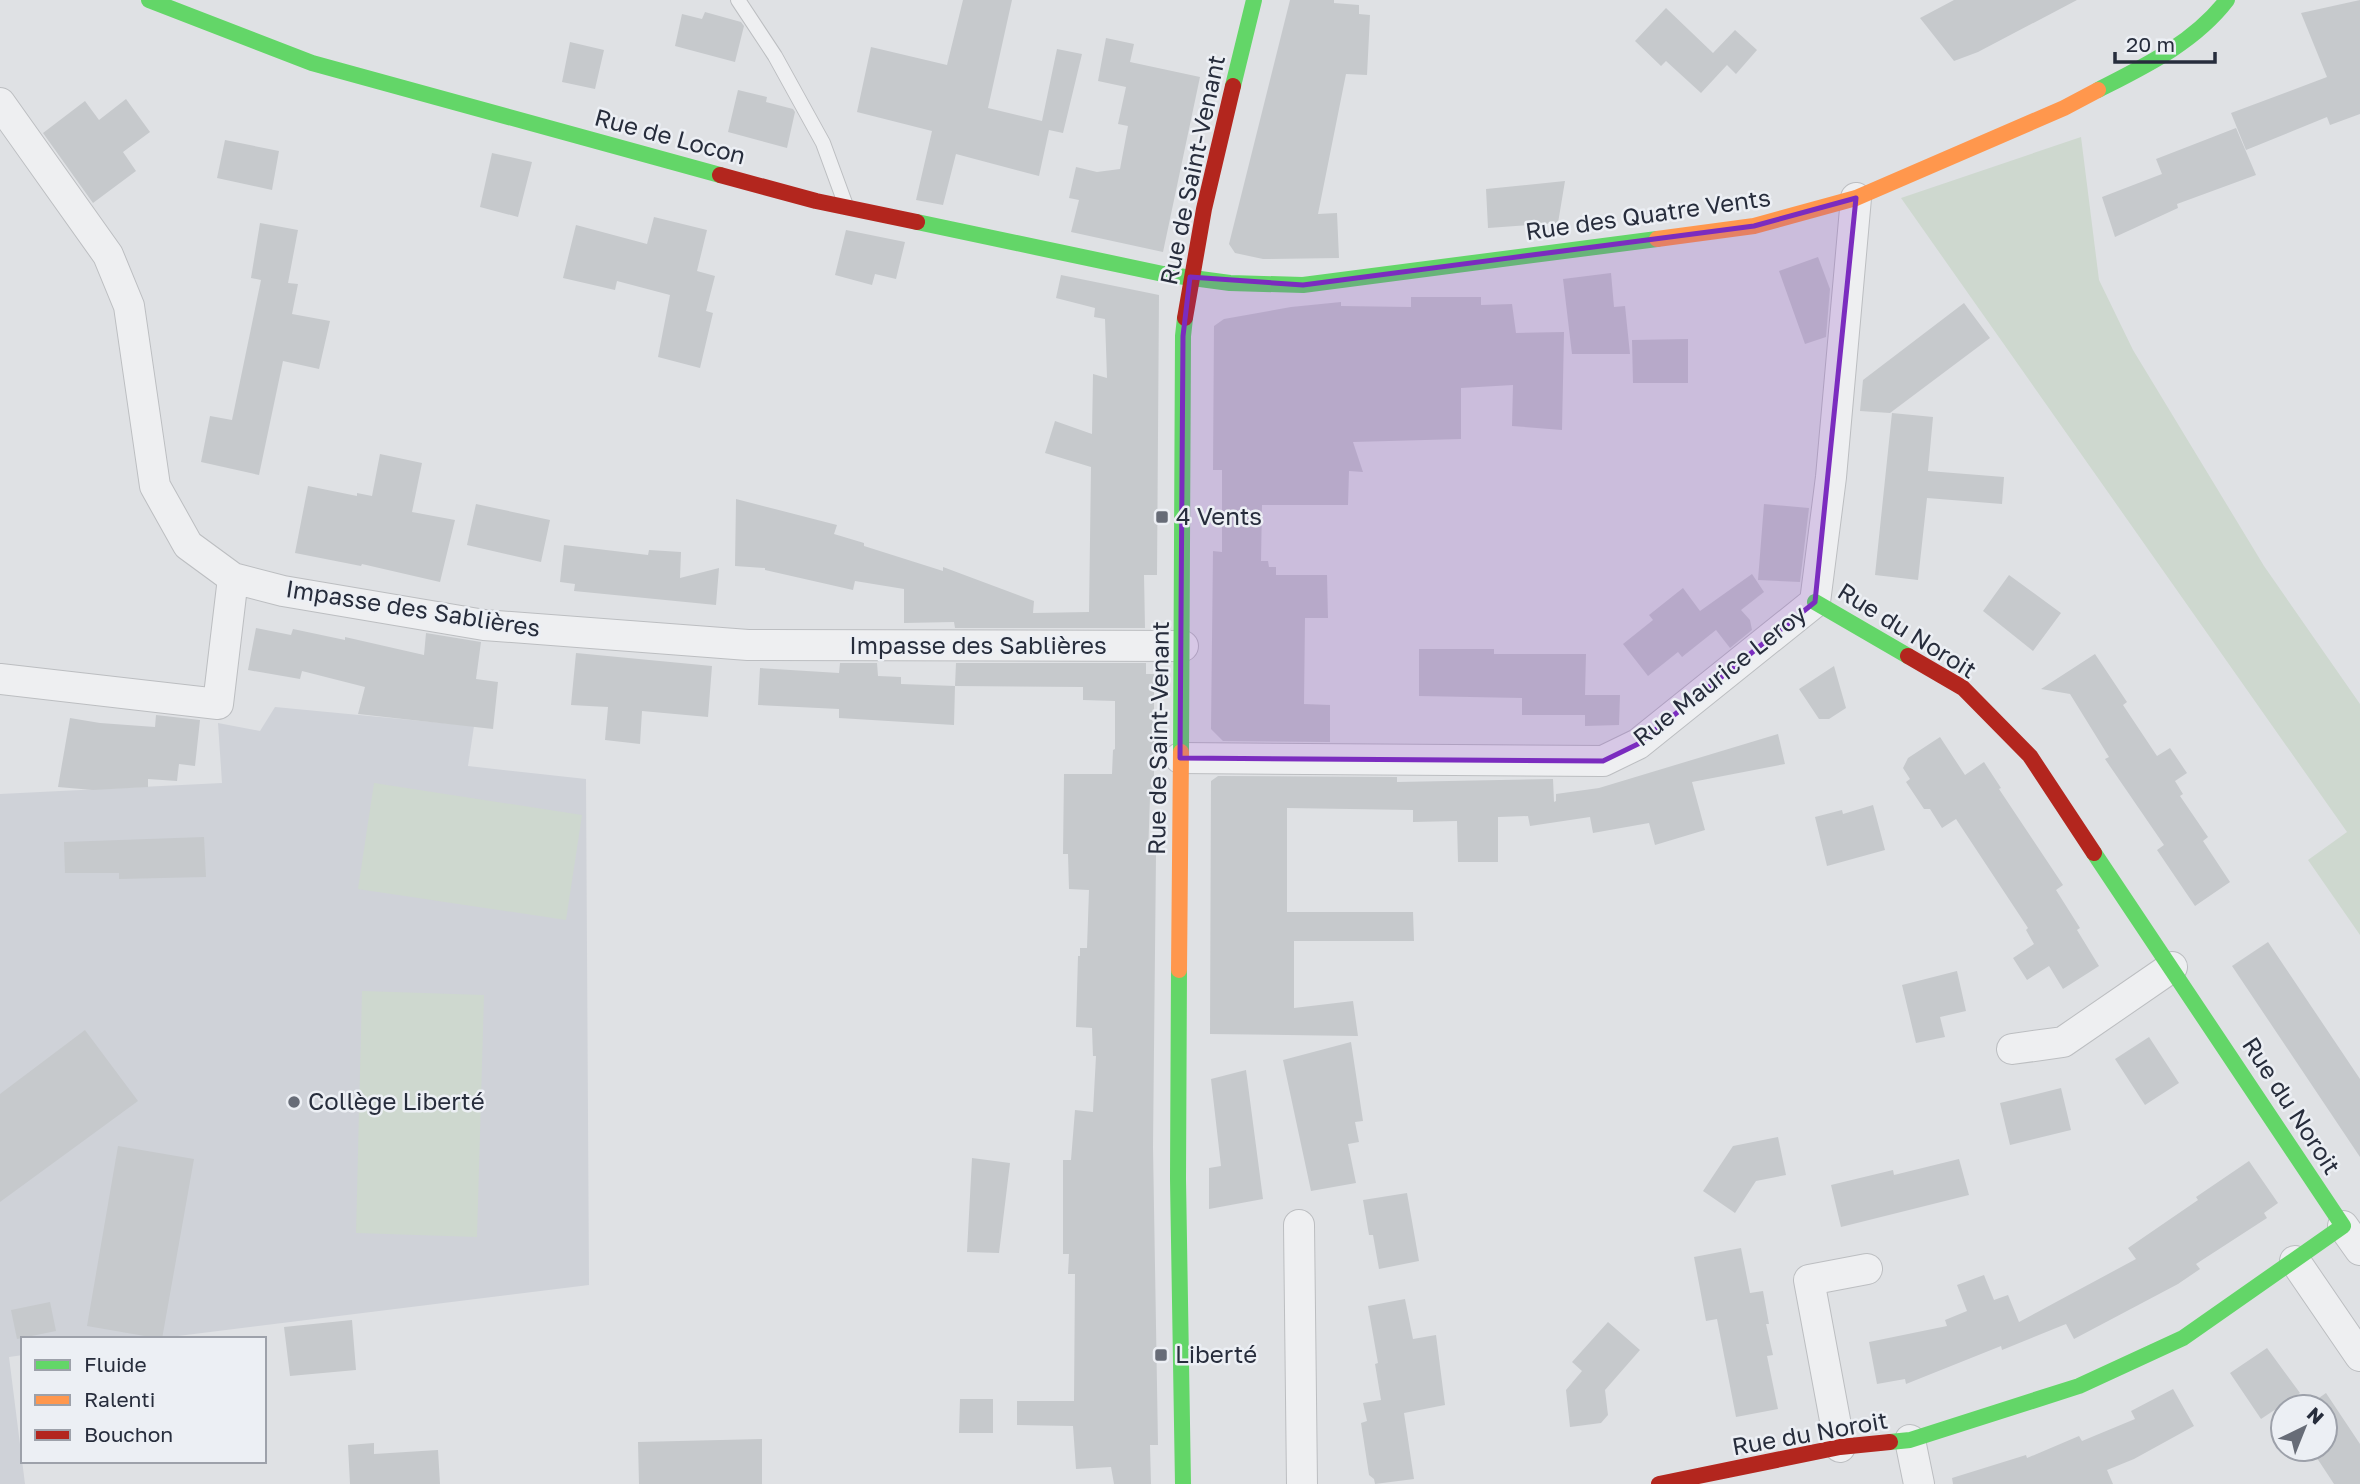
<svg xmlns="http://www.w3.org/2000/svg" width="2360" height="1484" viewBox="0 0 2360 1484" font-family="'Golos Text',sans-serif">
  <rect width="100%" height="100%" fill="#dfe1e4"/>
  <path fill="#cfd2d8" d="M275,707L474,726L468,766L586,779L589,1285L154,1339H23V1355L9,1357L25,1484H0V794L222,783L218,723L260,731Z"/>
  <path fill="#ced8cf" d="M2081,137L2099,280L2133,350L2264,566L2360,704V935L2308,860L2347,832L1901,198Z
    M374,783L582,815L566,920L358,889Z
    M362,991L484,995L477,1237L356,1233Z"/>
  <path fill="#c6c9cc" d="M963,0H1012L988,108L1042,121L1057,49L1082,54L1063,133L1049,130L1039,176L956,154L943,205L916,200L932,131L857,112L871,47L947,65Z
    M1290,0H1334V3L1359,5V14L1370,15L1367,75L1346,74L1318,214L1337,213L1339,258L1263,259L1235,253L1229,244Z
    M1954,0H2077L1978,52L1954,61L1920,18Z
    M2360,0V114L2330,125L2327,117L2246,150L2231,113L2327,77L2301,13Z
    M1666,8L1713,53L1735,30L1757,50L1736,74L1727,65L1701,93L1666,61L1661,66L1635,41Z
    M705,12L741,22L744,26L735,62L675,46L682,14L702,19Z
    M1106,38L1134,44L1130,62L1200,77L1163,252L1071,232L1079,200L1069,198L1076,167L1097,172L1120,169L1128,126L1118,124L1126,87L1098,81Z
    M570,42L604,50L595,89L562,82Z
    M738,90L767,97L766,102L793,109L795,112L787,148L728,132Z
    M126,99L150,132L123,152L136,171L93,203L43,133L85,101L99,120Z
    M2236,128L2256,175L2177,204L2178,208L2115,237L2102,197L2162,174L2156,159Z
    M225,140L279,151L272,190L217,178Z
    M492,153L532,162L518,217L480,207Z
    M1565,181L1558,223L1488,228L1486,189Z
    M654,217L707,230L697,271L715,276L706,311L713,313L700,368L658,357L670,295L617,281L615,290L563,278L576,225L647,244Z
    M260,223L298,230L288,283L298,284L292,314L330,321L319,369L283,361L259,475L201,462L210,416L232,420L261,280L251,278Z
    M846,230L905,242L896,279L875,274L872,285L835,275Z
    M1818,257L1830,289L1826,337L1805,344L1779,271Z
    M1611,273L1614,307L1625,306L1630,354H1572L1563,279Z
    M1061,275L1159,295L1157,575H1144L1145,628H955L954,622L904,623V589L855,581L853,590L765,570V568L735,566L736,499L837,525L834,534L864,543V546L943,571V567L1034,601L1033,613L1089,612L1091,467L1045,453L1055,421L1092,434L1093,374L1107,378L1105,319L1094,317L1095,308L1056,298Z
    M1411,297H1481V305L1512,304L1516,333L1564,332L1562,430L1512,426L1513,385L1461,388V439L1353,442L1363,472L1349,471L1348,505H1262L1261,561H1268L1269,567H1276V575H1327L1328,618H1305L1304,704L1330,705V742L1223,741L1211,729L1213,551L1222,552V470H1213L1214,326L1224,319L1291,307L1341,302V306L1411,307Z
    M1964,303L1990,338L1890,413L1860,411L1863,380Z
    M1688,339V383H1633L1632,340Z
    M1892,413L1933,417L1928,471L2004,477L2002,504L1927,498L1918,580L1875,575Z
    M380,454L422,463L412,512L455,520L440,582L362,564L361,566L295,553L308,486L357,496V493L372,496Z
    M476,504L550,520L541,562L467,545Z
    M1764,504L1809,508L1800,582L1758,580Z
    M564,545L648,555L649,550L681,552L680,578L719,568L716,605L574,591L575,584L560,582Z
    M1752,574L1764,592L1741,610L1750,620L1752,630L1730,648L1716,630L1682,657L1678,652L1648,676L1623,644L1653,620L1649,615L1683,588L1700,611Z
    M2009,575L2061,613L2033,651L1983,611Z
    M256,628L291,635L293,629L345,640V637L424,655L426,633L481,642L476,679L498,682L493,729L358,714L365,687L302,671L300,679L248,670Z
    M1419,649H1494V654H1586L1585,695H1620L1619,725L1585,726V702V715H1522V698L1419,696Z
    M576,653L712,666L708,717L642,711L640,744L605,740L608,707L571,705Z
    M2095,654L2127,702L2123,705L2157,756L2170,748L2187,773L2175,781L2183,794L2180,796L2208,837L2203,841L2230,882L2195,906L2157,850L2164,845L2105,759L2109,757L2070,694L2041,689Z
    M840,663H877L878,676L901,677V684L955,686L956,663H1146V674H1154V796L1150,797L1148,855H1156L1153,1147L1158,1445H1150L1151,1484H1114L1111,1467L1076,1469L1073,1426L1017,1425V1401H1074L1075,1274H1068L1069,1254H1063V1160H1071L1075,1110L1093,1112L1096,1056H1093L1092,1028L1076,1027L1078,956H1080V948H1087L1089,890L1069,889L1068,854H1063L1064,774H1112L1113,750L1115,749V701L1083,700V687L955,686L954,725L839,718V709L758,705L760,668L839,673Z
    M1834,666L1846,708L1829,719H1819L1799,689Z
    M156,715L200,720L195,766L179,764L177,781L148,779V787L93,790L58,787L70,718L100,723L155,727Z
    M1778,734L1785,764L1692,782L1705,830L1655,845L1649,823L1593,833L1590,817L1530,826L1528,816L1498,817V862H1458L1457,821L1413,822V810L1287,808V912H1413L1414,941H1294V1008L1353,1001L1358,1036L1210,1034L1211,781L1218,776L1397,777V782L1553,779L1554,802L1556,801V794L1599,788Z
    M1940,737L1965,775L1984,762L2001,788L1999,789L2063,885L2056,890L2080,928L2077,930L2099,966L2063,989L2049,966L2027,980L2013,958L2034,944L2026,930L2028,928L1956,819L1942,828L1930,809H1924L1906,782L1910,779L1903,768L1908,758Z
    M1873,805L1885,850L1827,866L1815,817L1842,810L1843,814Z
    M204,837L206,877L119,879V873H65L64,842Z
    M2268,942L2360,1079V1157L2232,966Z
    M1957,971L1966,1011L1940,1017L1945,1037L1916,1043L1902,985Z
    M85,1030L138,1101L0,1202V1094Z
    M2149,1037L2179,1083L2145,1105L2115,1059Z
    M1351,1042L1363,1121L1355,1122L1359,1142L1348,1144L1356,1183L1311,1191L1283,1060Z
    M1246,1070L1263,1199L1209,1209V1168L1221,1166L1211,1079Z
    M2061,1088L2071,1130L2010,1145L2000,1103Z
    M1778,1137L1786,1175L1756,1181L1735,1213L1703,1191L1733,1146Z
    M118,1146L194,1159L162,1339L87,1326Z
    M972,1158L1010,1163L999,1253L967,1252Z
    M1959,1159L1969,1195L1841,1227L1831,1185L1893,1170L1894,1175Z
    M2249,1161L2278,1203L2264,1213L2267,1218L2196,1264L2200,1269L2178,1284L2074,1339L2066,1324L2002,1350L2001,1346L1906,1384L1905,1379L1877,1384L1869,1342L1947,1326L1945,1320L1967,1311L1957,1285L1984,1275L1994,1300L2008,1295L2019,1322L2136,1259L2128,1248L2198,1200L2196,1197Z
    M1407,1193L1419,1261L1379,1269L1373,1235H1369L1363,1200Z
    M1741,1248L1750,1293L1763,1291L1769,1324H1766L1773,1355L1767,1356L1778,1409L1736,1417L1717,1319L1706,1321L1694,1257Z
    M1405,1299L1413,1339L1436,1335L1445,1405L1404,1413L1414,1479L1375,1484L1374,1479L1369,1475L1361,1423L1367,1421L1363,1403L1381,1400L1375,1364L1378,1363L1368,1306Z
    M50,1302L56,1331L17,1339L11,1310Z
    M352,1320L356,1370L290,1376L284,1327Z
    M1608,1322L1640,1350L1605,1390L1608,1415L1601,1423L1570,1427L1566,1390L1582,1371L1572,1362Z
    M2267,1348L2300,1393L2261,1419L2230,1373Z
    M2173,1389L2194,1426L2134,1459L2107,1470L2113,1484H1953L1952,1478L2026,1455L2027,1458L2079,1436L2082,1441L2135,1419L2131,1411Z
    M2326,1393L2360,1444V1484H2334L2311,1449H2325V1407H2306Z
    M960,1399H993V1433H959Z
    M762,1439V1484H639L638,1442Z
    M374,1443V1454L438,1450L440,1484H350L348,1445Z"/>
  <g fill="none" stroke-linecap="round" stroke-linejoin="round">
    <defs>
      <path id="lane" d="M738,0L775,56L823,143L845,203"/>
      <path id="street" d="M0,103L108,255L129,306L155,486L188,545L233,578L283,591L484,625L748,645L1183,646
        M0,679L218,704L233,578
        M1180,758L1603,761L1638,744L1815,602L1831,477L1856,198
        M2012,1049L2063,1042L2172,967
        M1299,1225L1302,1484
        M2343,1226L2360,1250
        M2295,1261L2360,1356
        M1910,1440L1919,1484
        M1840,1447L1809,1280L1867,1269"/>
    </defs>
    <use href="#lane" stroke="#bcbec1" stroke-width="16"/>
    <use href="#street" stroke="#bcbec1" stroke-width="32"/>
    <use href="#lane" stroke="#eeeff1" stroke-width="14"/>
    <use href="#street" stroke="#eeeff1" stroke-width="30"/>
    <path stroke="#63d668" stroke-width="16" d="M149,0L312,63L720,175
      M1233,86L1254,0
      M2098,90C2145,66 2194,43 2227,0
      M917,222L1163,274L1230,283L1303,285L1657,239
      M1815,602L1908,656
      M1181,752L1183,336L1185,318
      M1179,970L1178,1179L1183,1484
      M1890,1442L1910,1440L2079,1386L2183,1338L2343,1226L2094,853"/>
    <path stroke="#ff974d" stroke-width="16" d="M1657,239L1754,226L1856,198L2064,108L2098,90
      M1179,970L1181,752"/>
    <path stroke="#b3261e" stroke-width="16" d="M720,175L816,201L917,222
      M1185,318L1204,209L1233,86
      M1908,656L1963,688L2030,756L2094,853
      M1659,1484L1840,1447L1890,1442"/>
  </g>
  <path fill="#7b2cbf" fill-opacity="0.2" stroke="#7b2cbf" stroke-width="5" stroke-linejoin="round" d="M1856,198L1815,602L1638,744L1603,761L1180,758L1183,336L1190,277L1303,285L1754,226Z"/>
  <g fill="#676c77" stroke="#eceff4" stroke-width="2.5">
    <rect x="1155" y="510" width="14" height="14" rx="3.5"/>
    <circle cx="294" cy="1102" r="7"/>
    <rect x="1154" y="1348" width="14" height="14" rx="3.5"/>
  </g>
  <g text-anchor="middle" stroke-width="5" stroke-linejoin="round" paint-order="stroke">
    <g font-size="24" fill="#272d3c" stroke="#eceff4">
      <text transform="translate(670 137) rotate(15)" y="8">Rue de Locon</text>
      <text transform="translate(1193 170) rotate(-78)" y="8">Rue de Saint-Venant</text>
      <text transform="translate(1648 215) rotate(-8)" y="8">Rue des Quatre Vents</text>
      <text transform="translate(413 609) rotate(9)" y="8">Impasse des Sablières</text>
      <text transform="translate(1907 631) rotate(32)" y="8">Rue du Noroit</text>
      <text x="978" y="654">Impasse des Sablières</text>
      <text transform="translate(1720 676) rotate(-38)" y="8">Rue Maurice Leroy</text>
      <text transform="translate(1159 738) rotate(-89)" y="8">Rue de Saint-Venant</text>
      <text transform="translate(2291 1106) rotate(57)" y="8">Rue du Noroit</text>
      <text transform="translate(1810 1434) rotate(-10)" y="8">Rue du Noroit</text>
    </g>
    <g font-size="24" fill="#272d3c" stroke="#eceff4" text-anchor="start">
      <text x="1176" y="525">4 Vents</text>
      <text x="308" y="1110">Collège Liberté</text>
      <text x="1175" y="1363">Liberté</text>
    </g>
  </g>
  <rect x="21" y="1337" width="245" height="126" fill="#eceff4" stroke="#9da1aa" stroke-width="2"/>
  <rect x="35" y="1360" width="35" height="10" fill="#63d668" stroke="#9da1aa" stroke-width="2"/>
  <text x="84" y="1372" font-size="21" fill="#272d3c">Fluide</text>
  <rect x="35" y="1395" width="35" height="10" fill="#ff974d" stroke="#9da1aa" stroke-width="2"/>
  <text x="84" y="1407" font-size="21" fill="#272d3c">Ralenti</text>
  <rect x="35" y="1430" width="35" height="10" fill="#b3261e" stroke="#9da1aa" stroke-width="2"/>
  <text x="84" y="1442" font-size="21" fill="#272d3c">Bouchon</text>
  <g transform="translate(2304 1428) rotate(43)"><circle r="33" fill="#eceff4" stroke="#9da1aa" stroke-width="2"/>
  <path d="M0-5L12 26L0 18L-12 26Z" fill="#676c77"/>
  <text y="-10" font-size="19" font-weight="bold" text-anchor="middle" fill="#272d3c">N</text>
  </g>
  <path d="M2115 52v10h100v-10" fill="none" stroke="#272d3c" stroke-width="3.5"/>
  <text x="2126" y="52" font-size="21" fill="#272d3c" stroke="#eceff4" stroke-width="5" paint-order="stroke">20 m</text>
</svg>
